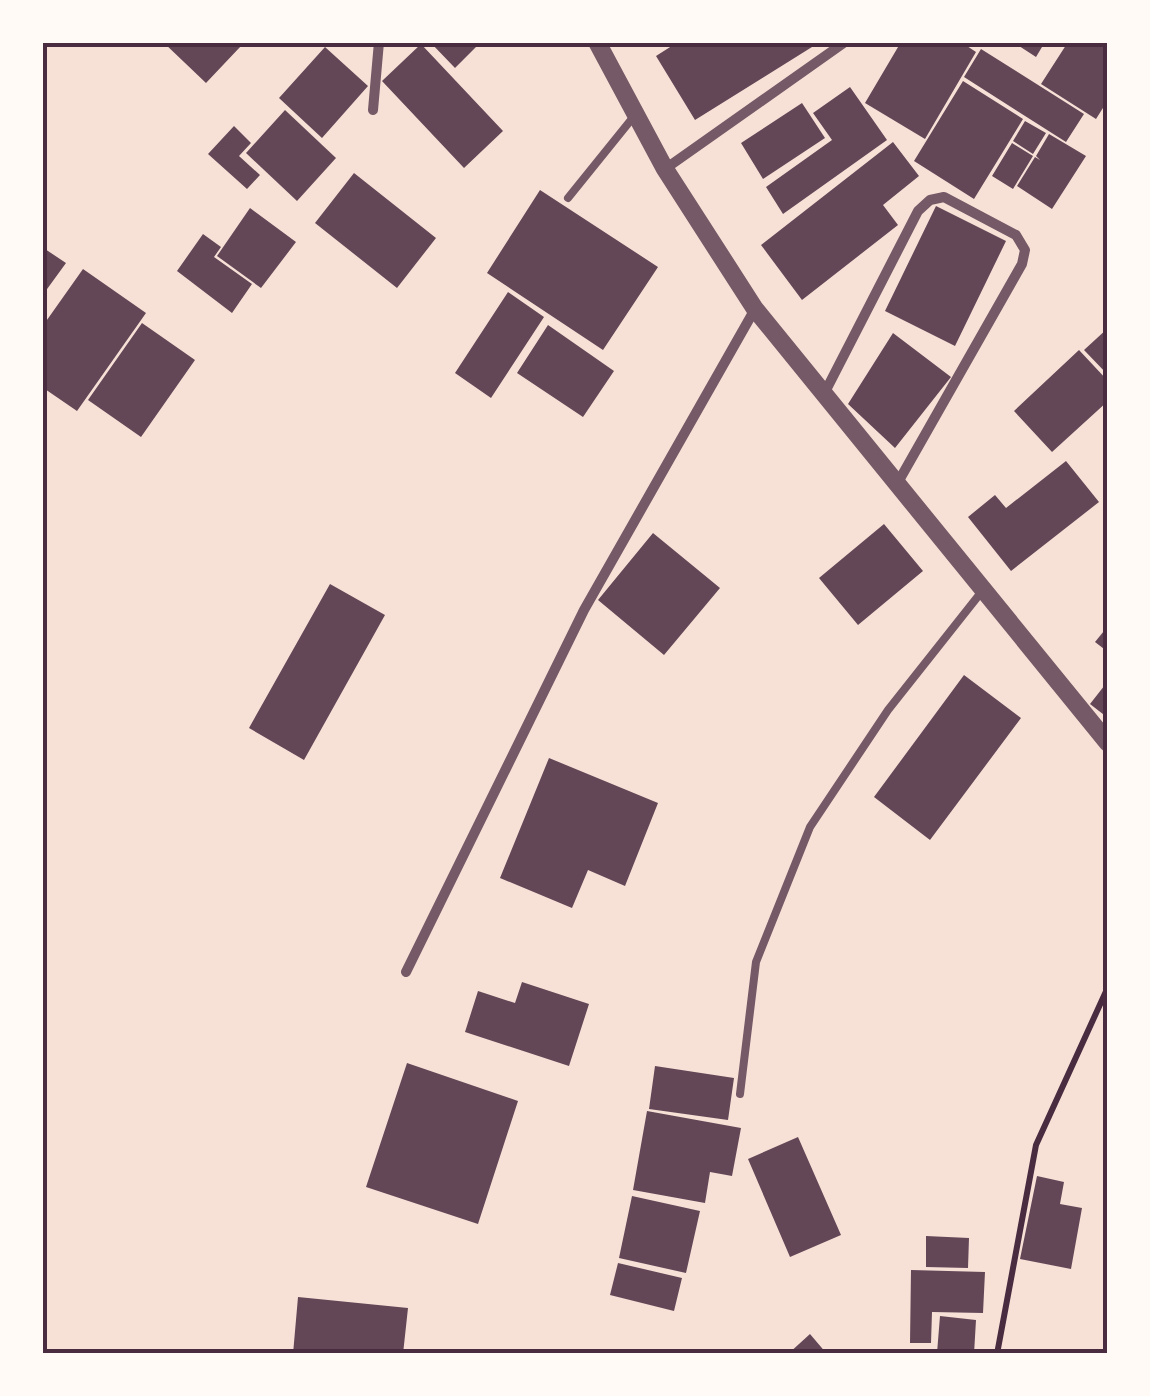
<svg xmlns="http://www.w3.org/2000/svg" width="1150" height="1396" viewBox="0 0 1150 1396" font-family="Ubuntu,sans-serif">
  <rect width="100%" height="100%" fill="#f7e1d7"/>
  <path fill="#644757" d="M163,42H237L241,46L206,83Z
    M430,42H481L455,68Z
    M678,42H820L695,120L656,56Z
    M901,42H961L976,52L925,139L865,103Z
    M1013,42H1045L1036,57Z
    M1068,42H1108V100L1096,119L1041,84Z
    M421,44L503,131L464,168L382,81Z
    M325,47L368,86L322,138L279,98Z
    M981,49L1084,114L1066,142L964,77Z
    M963,81L1023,119L974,199L914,161Z
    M850,87L887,140L783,214L766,187L832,140L813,113Z
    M802,103L825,138L763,179L741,143Z
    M285,110L336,158L297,201L246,153Z
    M1025,121L1046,133L1033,154L1013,141Z
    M234,126L251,143L239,156L260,175L247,189L208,154Z
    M1049,134L1086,156L1052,209L1017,186L1035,157L1040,160L1036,156Z
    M893,142L919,176L883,205L898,225L802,300L761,245Z
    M1012,143L1033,156L1013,189L992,176Z
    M354,173L436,238L397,288L315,223Z
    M540,190L658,267L603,350L487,273Z
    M936,206L1006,241L955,346L885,311Z
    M250,208L296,242L261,288L217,256Z
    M203,234L221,247L214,257L252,284L232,313L177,271Z
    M42,247L66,263L42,296Z
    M83,269L146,313L77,411L42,387V327Z
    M508,292L544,317L491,398L455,373Z
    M142,323L195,360L141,437L88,400Z
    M548,325L614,371L583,417L517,373Z
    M1108,328V375L1084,350Z
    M893,333L951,377L895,448L848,404Z
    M1079,350L1108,381V401L1052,452L1014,411Z
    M1066,461L1099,502L1011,571L968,517L995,495L1006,508Z
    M884,524L923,571L858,625L819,578Z
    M653,533L720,588L664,655L598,600Z
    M330,584L385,615L304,760L249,728Z
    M1108,626V652L1095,642Z
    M964,675L1021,718L930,840L874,797Z
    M1108,681V718L1090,704Z
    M549,758L658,803L625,886L588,870L572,908L500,878Z
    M522,982L589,1004L569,1066L465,1032L478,991L515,1003Z
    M407,1063L518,1101L478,1224L366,1187Z
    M655,1066L734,1078L728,1120L649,1109Z
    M647,1111L741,1128L732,1176L710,1172L705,1203L633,1190Z
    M798,1137L841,1235L790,1257L748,1159Z
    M1037,1176L1064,1182L1060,1204L1082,1208L1071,1269L1020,1259Z
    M632,1196L700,1211L686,1273L619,1258Z
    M926,1236L969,1238L968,1268L926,1267Z
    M618,1263L682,1278L674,1311L610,1295Z
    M911,1270L985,1272L983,1313L932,1312L931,1343H910Z
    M298,1297L408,1308L403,1354H293Z
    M940,1316L976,1320L974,1354L937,1353Z
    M810,1334L827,1354H788Z"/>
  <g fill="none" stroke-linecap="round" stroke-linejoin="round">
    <path stroke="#4a2c40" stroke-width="6" d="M997,1354L1036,1145L1108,987"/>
    <path stroke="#755966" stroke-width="8" d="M568,198L635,115
      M740,1094L756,962L810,827L888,710L983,590"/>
    <path stroke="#755966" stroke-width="10" d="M373,110L379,42
      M665,169L845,42
      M824,394L918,211L930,200L944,197L1016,235L1025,250L1022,264L897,484
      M406,972L584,610L755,309"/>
    <path stroke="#755966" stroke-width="18" d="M597,42L665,169L755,309L1108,743"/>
  </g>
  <rect width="1150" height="1396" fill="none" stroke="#fffaf5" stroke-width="90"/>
  <rect x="45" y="45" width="1060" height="1306" fill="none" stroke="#4a2c40" stroke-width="4"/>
</svg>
